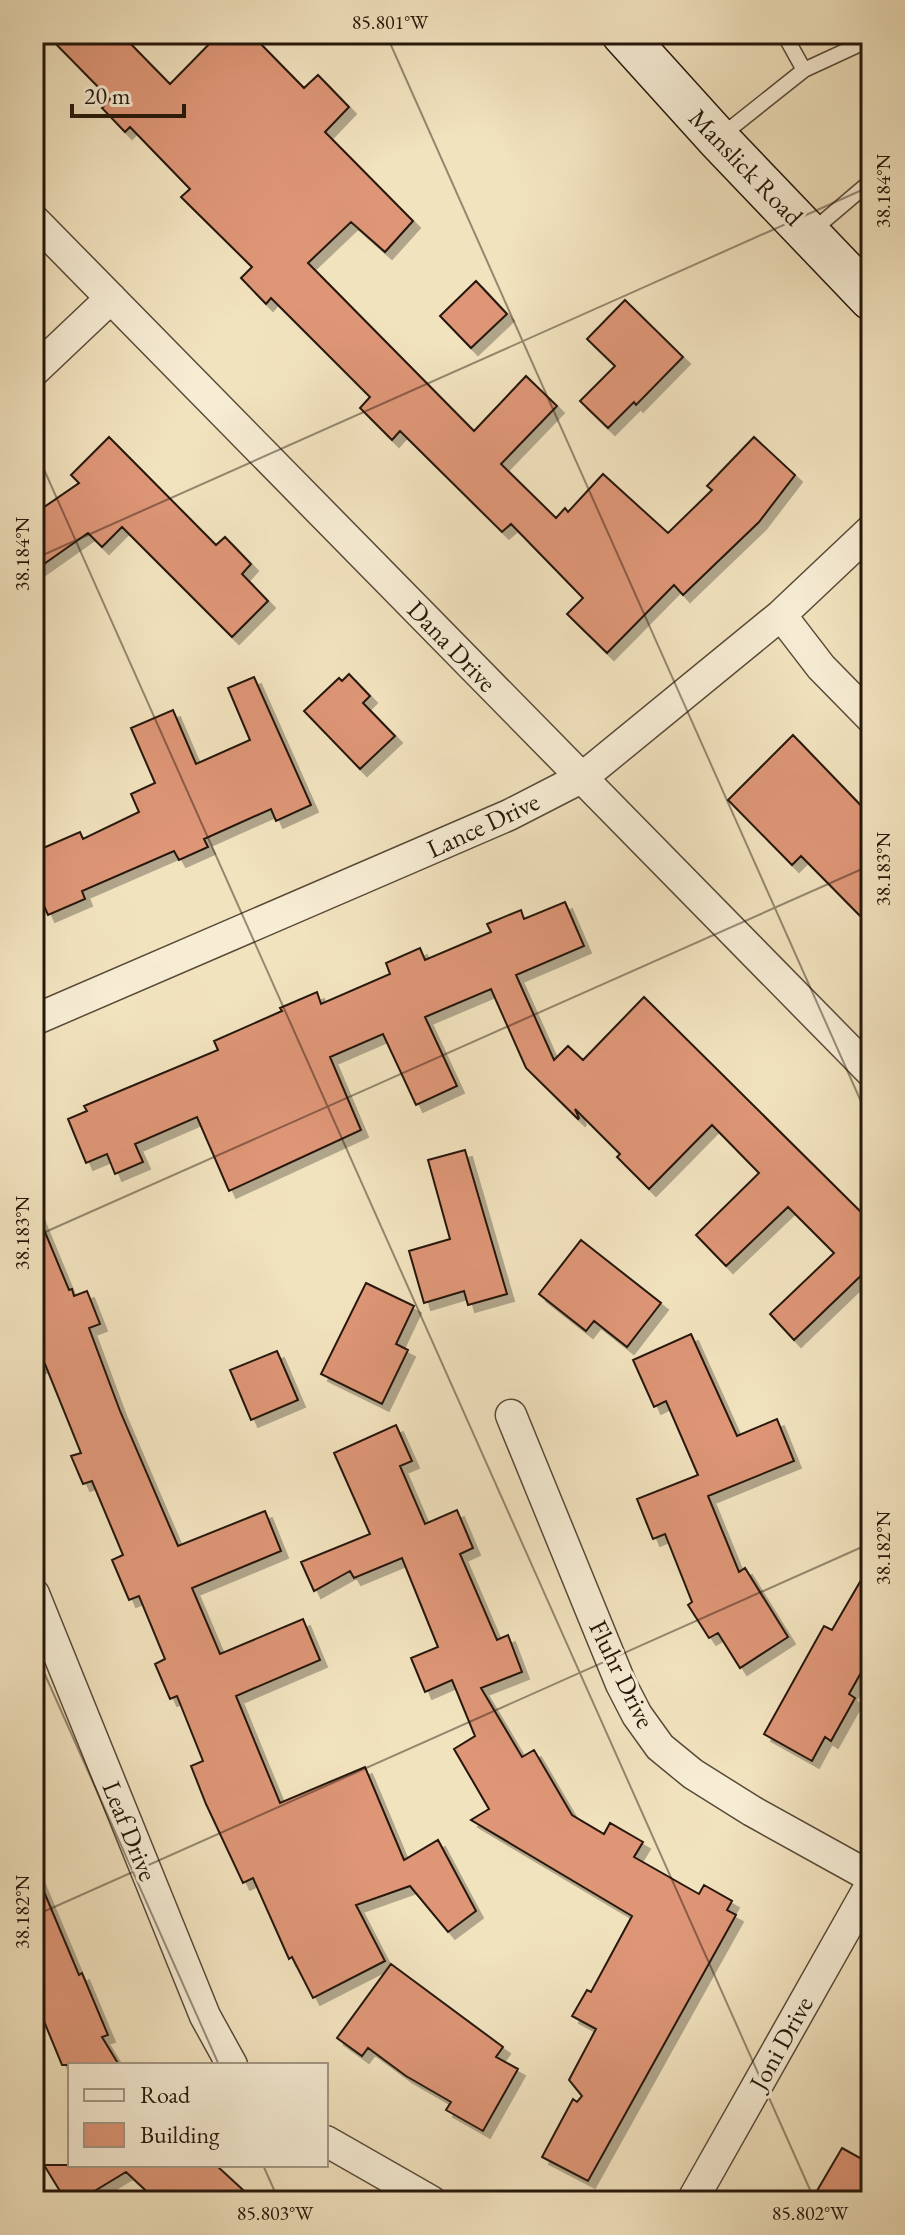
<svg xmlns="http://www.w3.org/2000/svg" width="905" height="2235" viewBox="0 0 905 2235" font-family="'EB Garamond',serif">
  <defs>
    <filter id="shadow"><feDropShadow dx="7" dy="7" stdDeviation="0" flood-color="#0004"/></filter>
  </defs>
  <rect width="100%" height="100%" fill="#f2e3bf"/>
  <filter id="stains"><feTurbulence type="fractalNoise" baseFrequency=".0025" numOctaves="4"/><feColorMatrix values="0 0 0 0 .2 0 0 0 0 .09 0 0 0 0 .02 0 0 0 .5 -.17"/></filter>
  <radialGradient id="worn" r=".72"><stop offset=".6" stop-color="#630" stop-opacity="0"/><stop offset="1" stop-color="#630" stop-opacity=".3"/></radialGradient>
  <path fill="#de9677" stroke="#25170a" stroke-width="2" filter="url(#shadow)" d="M46,34H121L170,84L219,34H251L304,88L318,75L349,107L325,132L413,221L385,252L351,222L308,263L474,431L526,376L557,406L501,464L556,518L565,508L568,512L603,474L668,533L712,490L707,486L754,437L795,475L759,522L683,595L674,585L607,653L567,614L583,598L511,524L502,532L400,431L392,440L360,408L370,397L271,298L266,304L241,278L252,267L181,197L190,189L130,127L125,132L102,108L110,99Z
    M476,281L507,314L471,348L440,316Z
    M625,300L683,357L636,405L634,402L608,428L580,401L615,366L587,339Z
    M109,437L216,545L225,537L251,564L242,574L268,601L232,637L122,527L102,547L88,533L34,571V514L79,483L71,475Z
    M349,674L370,696L363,703L395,736L360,769L304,711L339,678L342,681Z
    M254,677L311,805L276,821L271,809L204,839L208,847L179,860L174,851L82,891L85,899L48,915L34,883V852L80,832L83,839L139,812L131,794L155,783L131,728L173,710L196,764L250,740L228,688Z
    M793,735L871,816V927L801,856L792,865L728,800Z
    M565,902L584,946L516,975L554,1060L568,1046L583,1060L644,997L871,1222V1266L794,1340L770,1314L834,1253L788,1207L726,1266L696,1235L759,1173L712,1125L649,1189L617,1157L620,1154L575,1109L579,1118L578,1119L526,1068L491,989L425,1017L457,1086L416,1105L383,1034L330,1057L361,1130L229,1191L197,1117L135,1144L143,1162L115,1174L107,1154L86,1163L68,1119L87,1111L84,1106L218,1050L214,1041L282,1011L280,1008L317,992L321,1004L390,974L386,963L420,948L425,960L491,932L487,924L521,910L524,919Z
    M465,1150L507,1294L468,1305L464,1291L424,1303L409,1251L450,1239L428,1160Z
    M35,1208L69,1290L72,1289L74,1296L87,1291L100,1324L89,1328L120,1411L178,1546L265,1511L281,1551L192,1588L220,1654L303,1619L320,1660L236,1696L280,1803L365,1767L404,1860L438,1840L476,1911L448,1932L410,1886L356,1905L385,1961L313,1998L292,1957L289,1959L253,1878L243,1883L206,1804L191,1766L203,1761L177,1696L170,1699L155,1664L165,1659L139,1596L129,1600L112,1560L123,1555L92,1481L83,1484L71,1456L81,1453L45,1364L34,1368Z
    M581,1240L661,1303L627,1347L594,1321L586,1331L539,1294Z
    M366,1283L414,1306L396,1344L408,1350L382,1404L321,1374Z
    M691,1334L737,1436L777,1419L794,1461L708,1496L739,1572L745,1568L788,1637L740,1668L718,1633L709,1638L688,1605L692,1602L665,1534L653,1539L637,1499L698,1475L666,1401L654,1407L633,1360Z
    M277,1351L298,1400L251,1420L230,1370Z
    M396,1425L412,1461L400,1466L425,1524L457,1510L473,1548L460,1554L497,1640L508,1635L522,1672L481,1688L522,1757L534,1750L572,1815L604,1834L610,1823L643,1842L634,1857L699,1894L704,1885L732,1901L727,1910L736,1915L588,2181L542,2157L573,2099L577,2102L582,2096L569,2080L596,2029L572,2016L587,1990L591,1992L632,1916L471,1820L489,1809L454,1749L475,1736L452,1680L425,1692L411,1658L438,1647L402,1558L354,1578L350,1571L314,1591L301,1562L370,1534L334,1453Z
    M871,1563V1655L849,1694L855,1698L831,1741L825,1737L812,1761L764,1734L824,1626L832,1630Z
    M34,1868L79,1975L82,1973L108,2035L102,2037L119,2065H62L34,1997Z
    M391,1964L503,2047L496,2057L518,2069L483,2131L446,2110L451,2102L406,2076L368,2048L362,2056L337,2038Z
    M842,2148L871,2164V2201H811Z
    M44,2165H216L255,2201H157L126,2172L78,2201H66Z"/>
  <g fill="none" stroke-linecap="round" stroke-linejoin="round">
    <defs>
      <path id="service" d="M804,70L871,39
        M721,136L804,70L784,34
        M811,232L871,181"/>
      <path id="minor" d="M34,220L871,1072
        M34,371L111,298
        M781,615L821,667L871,718
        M34,1020L509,815L583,777L781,615L871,530
        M511,1415L621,1684L637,1715L660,1747L693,1774L752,1811L871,1877
        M34,1594L205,2016L232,2065
        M326,2141L431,2201
        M692,2201L871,1884"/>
      <path id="secondary" d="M623,34L718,139L871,299"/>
    </defs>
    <use href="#service" stroke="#584a37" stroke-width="17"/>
    <use href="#minor" stroke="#584a37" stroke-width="33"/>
    <use href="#secondary" stroke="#25170a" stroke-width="45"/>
    <use href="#service" stroke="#f7edd5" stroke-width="14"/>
    <use href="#minor" stroke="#f7edd5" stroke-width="30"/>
    <use href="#secondary" stroke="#f7edd5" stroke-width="42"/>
  </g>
  <path fill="none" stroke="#25170a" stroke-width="2" stroke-opacity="0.45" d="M386,34L871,1124M34,447L815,2201M34,559L871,186M34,1237L871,865M34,1650L219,2065M34,1916L871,1543M263,2165L279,2201"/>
  <g text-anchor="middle" stroke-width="6" stroke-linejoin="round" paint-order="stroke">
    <g font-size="26" fill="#25170a" stroke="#f7edd5">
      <text transform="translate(746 167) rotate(46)" y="9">Manslick Road</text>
      <text transform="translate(452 646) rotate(46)" y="9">Dana Drive</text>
      <text transform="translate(483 825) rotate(-25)" y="9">Lance Drive</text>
      <text transform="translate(622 1674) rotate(64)" y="9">Fluhr Drive</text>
      <text transform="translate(130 1831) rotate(68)" y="9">Leaf Drive</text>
      <text transform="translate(781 2043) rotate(-61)" y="9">Joni Drive</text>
    </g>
  </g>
  <rect width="905" height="2235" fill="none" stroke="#f2e3bf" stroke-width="88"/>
  <rect x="68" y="2063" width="260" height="104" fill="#f7edd5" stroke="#a39784" stroke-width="2"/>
  <rect x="84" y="2089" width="40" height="12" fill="#f7edd5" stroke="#a39784" stroke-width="2"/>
  <text x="140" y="2103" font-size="24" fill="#25170a">Road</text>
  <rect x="84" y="2123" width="40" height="24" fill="#de9677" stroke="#a39784" stroke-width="2"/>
  <text x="140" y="2143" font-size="24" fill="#25170a">Building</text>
  <path d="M72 104v12h112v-12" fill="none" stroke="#25170a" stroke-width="4"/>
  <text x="84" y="104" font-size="24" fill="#25170a" stroke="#f7edd5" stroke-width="6" paint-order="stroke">20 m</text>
  <rect x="44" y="44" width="817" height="2147" fill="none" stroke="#25170a" stroke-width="3"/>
  <g font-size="20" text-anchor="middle" fill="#25170a">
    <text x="390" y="29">85.801°W</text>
    <text transform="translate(883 191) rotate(-90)" y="7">38.184°N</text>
    <text transform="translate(22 554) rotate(-90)" y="7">38.184°N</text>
    <text transform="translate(883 869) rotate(-90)" y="7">38.183°N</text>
    <text transform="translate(22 1233) rotate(-90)" y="7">38.183°N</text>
    <text transform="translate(883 1548) rotate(-90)" y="7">38.182°N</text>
    <text transform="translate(22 1912) rotate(-90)" y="7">38.182°N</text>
    <text x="275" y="2220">85.803°W</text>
    <text x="810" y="2220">85.802°W</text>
  </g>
  <rect width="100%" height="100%" filter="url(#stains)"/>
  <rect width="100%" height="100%" fill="url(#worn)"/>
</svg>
